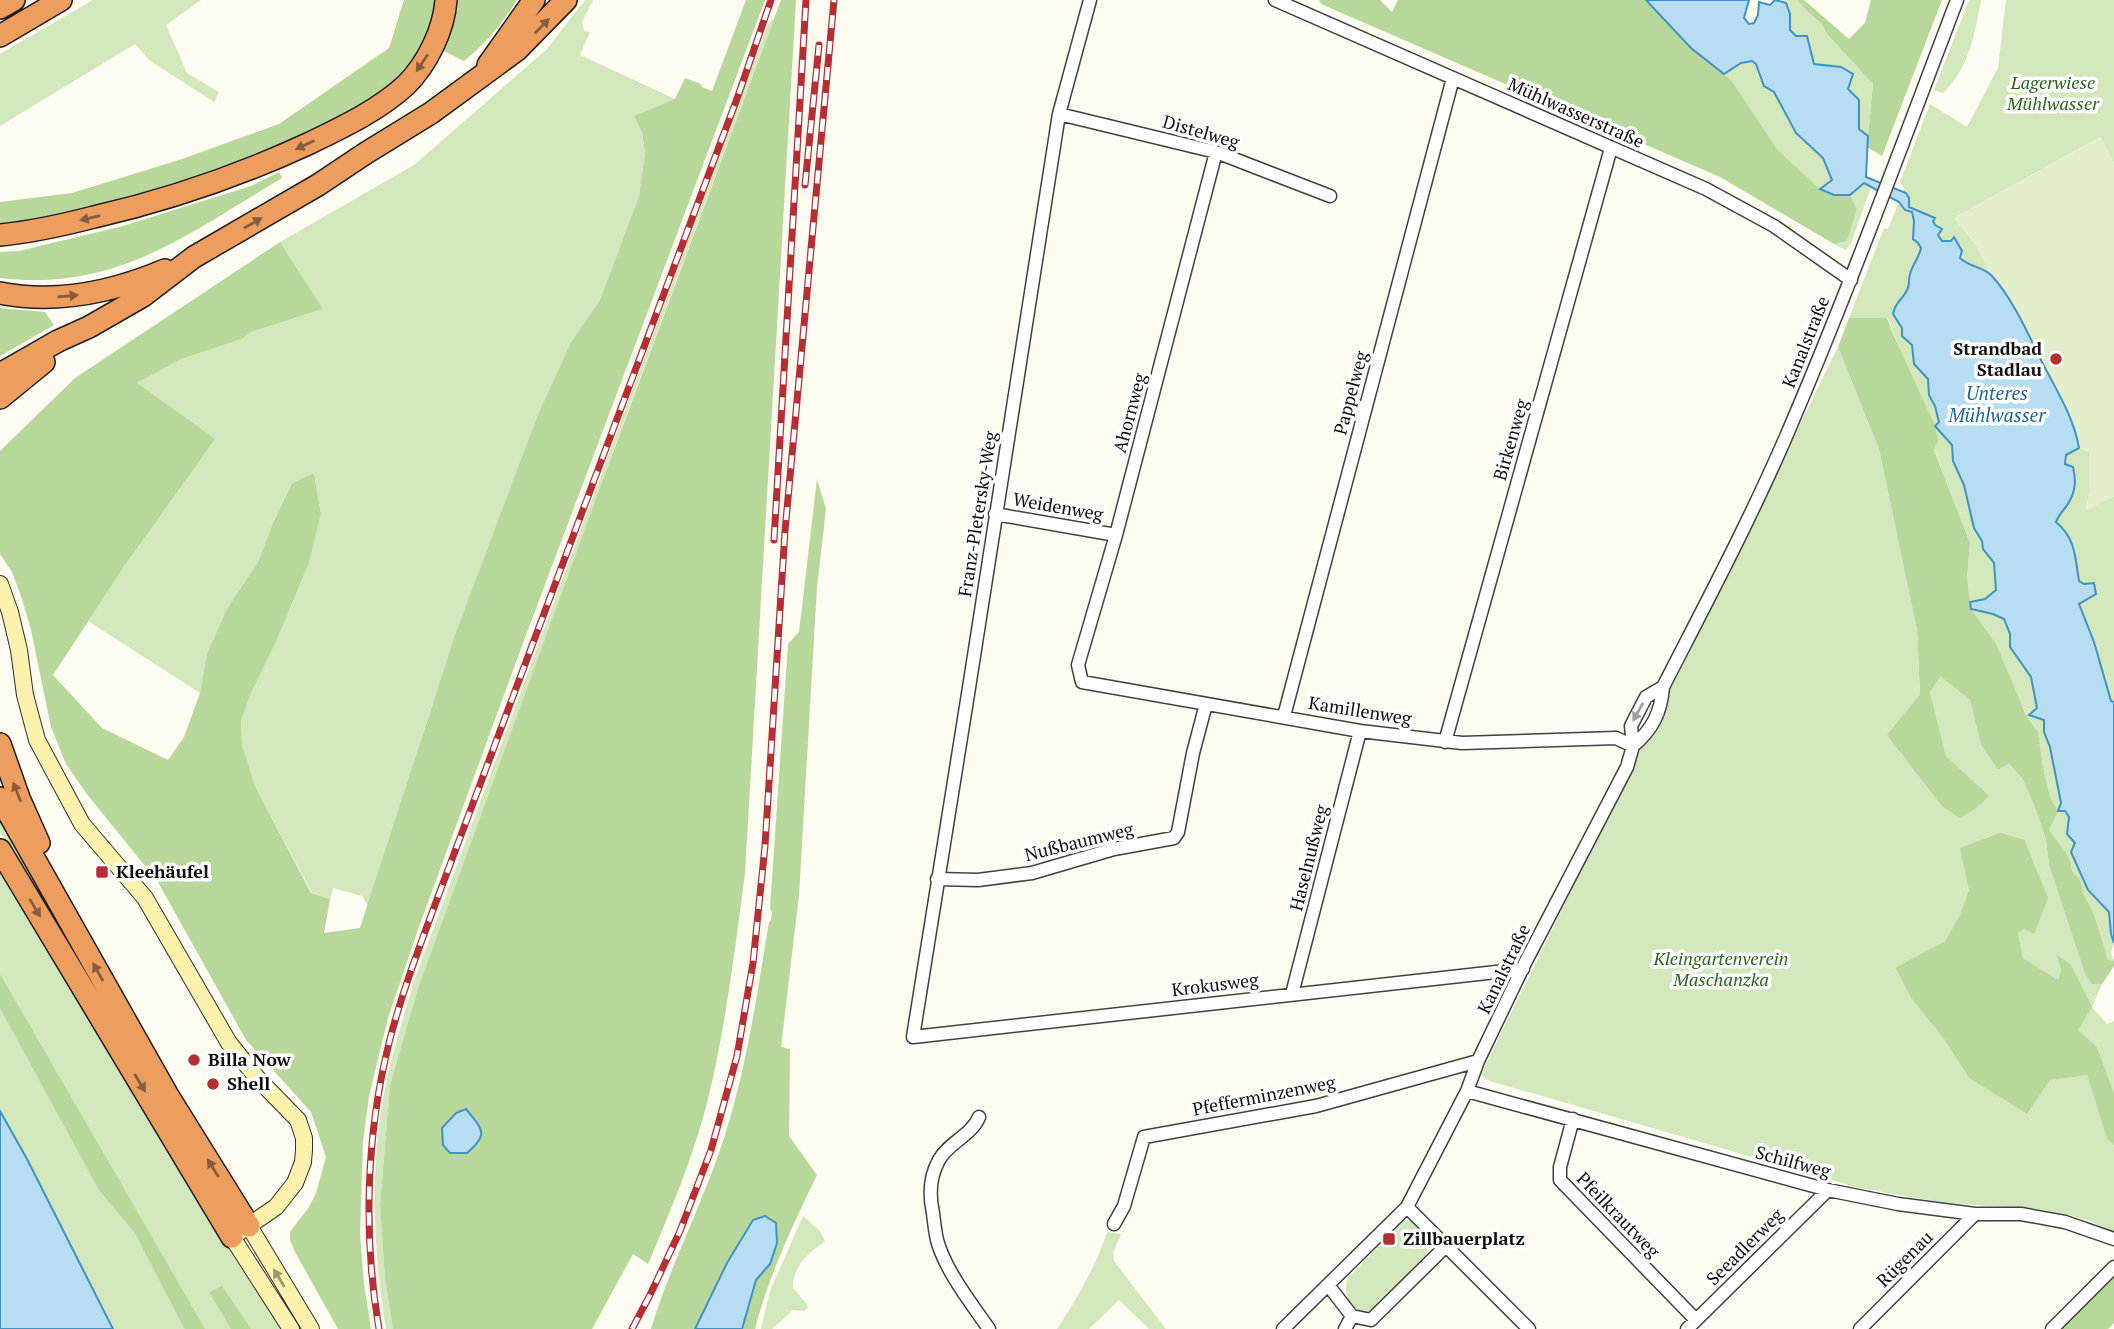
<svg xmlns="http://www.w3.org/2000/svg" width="2114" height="1329" viewBox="0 0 2114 1329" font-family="'PT Serif',serif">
  <rect width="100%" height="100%" fill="#fefbf0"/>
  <path fill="#d2e7bb" d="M93,0H201L166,25L187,73L219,92L214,102L149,60L135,44L0,126V54Z
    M585,0H593L582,22L584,31L590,32L580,55L675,99L642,132L645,154L639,196L600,300L571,342L539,412L432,705L368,906L362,896L333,888L330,899L312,893L255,786L242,745L241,722L250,695L275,644L309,563L321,514L314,473L292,483L273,523L258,562L227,609L207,653L200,693L88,621L125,565L137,383L181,359L242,339L251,332L323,309L280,242L414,165L547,49Z
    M1777,0H1797L1807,11L1821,23L1827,34L1873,84L1868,136L1859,129V100L1847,89L1841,67L1814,64L1807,36H1796L1790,30V14L1786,3Z
    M1969,0H1981C1975,33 1969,69 1943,93L1934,90Z
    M2006,0H2114V163L2100,137L1954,218L1976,245L1991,274C1966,261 1962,266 1954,238L1951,241H1942L1933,221L1924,213L1909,206L1906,193L1903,192L1904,188L1900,182L1930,104L1967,127L1998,68Z
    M775,16L630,405L418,988L390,1085L380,1205L385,1279L393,1329H386C374,1256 370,1179 382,1105C389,1063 402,1022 414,981L767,26Z
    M1752,61L1756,64L1764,86L1774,92L1796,133L1823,158L1832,180L1820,189L1777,149L1732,81L1724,74L1741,63Z
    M1864,183L1871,187L1851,243L1846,250L1834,244L1847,241L1857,209L1850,195Z
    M1899,202L1905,210L1912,212L1914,229L1921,248L1919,258L1910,273L1909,286L1906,294L1896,303L1893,314L1902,328V336L1912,345L1914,364L1928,379L1929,395L1935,406L1939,422L1936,426L1952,445L1953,461L1964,485L1974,528L1982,541L1983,549L1994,563L1996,590L1985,600L1970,602L1967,578L1970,543L1934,449L1888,318H1849L1884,228L1888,229Z
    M1838,347L1879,449L1917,630L1920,694L1887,736L1988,796L1946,756L1930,692L1939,675L1970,700L1981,745L1998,770L2009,762L2022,778L2034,805L2046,839L2049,865L2085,974L2092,984H2102L2092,1007L2107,1024L2114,1021V1093L2097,1047L2077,1030L2071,965L2056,955L2061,971L2058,980L2023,958L2018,933L2024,929L2033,933L2039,874L2025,840L1969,890L1960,915L1945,941L1895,969L1911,998L1944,1039L1969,1078L2027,1114L2050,1080L2087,1074L2107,1139L2114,1145V1233C2068,1205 2014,1209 1962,1204C1926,1200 1891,1194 1856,1187L1490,1081L1481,1074Z
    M2079,448L2089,452V494L2086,510L2114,496V702L2111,701L2094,642L2079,604L2093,583L2084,584L2079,581L2074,546L2056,522L2058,514L2069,504L2066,454Z
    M1971,609L1993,614L2004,619L2010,634V647L2031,677L2037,708L2044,720V732L2050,747L2061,803L2069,817L2067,834L2075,843L2071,852L2088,890L2109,912L2111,934L2114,943L2111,952L2114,961H2108L2094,914L2084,895L2080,880L2072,871C2071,853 2058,844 2048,829L2058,811L2050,797L2043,767L2038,732L2027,715Z
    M0,818L106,1008L0,832Z
    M0,866C91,1022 180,1180 282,1329H113L27,1159L0,1111Z
    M803,1216L819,1230L825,1241C808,1254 793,1265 793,1288L805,1302L808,1307L805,1311L793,1310L772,1329H761L770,1291Z
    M1407,1220C1426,1224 1433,1243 1424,1259L1373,1312C1353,1315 1343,1298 1347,1279L1402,1222Z
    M1107,1232L1121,1234L1113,1253L1114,1261L1166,1329H1149L1119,1300L1089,1329H1057C1077,1299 1096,1266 1107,1232Z"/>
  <path fill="#b7d79b" d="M404,0H435C432,34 413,64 387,86C368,102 346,113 324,124C227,176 109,210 0,224V202L72,193L182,159L279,124L389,48Z
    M458,0H517C502,24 486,43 464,61L442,50L457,10Z
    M746,0H765L526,635L420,924L388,1018L369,1096L363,1141L360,1234L364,1284L371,1329H338L295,1252L290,1240V1232L309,1207L316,1193L326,1157L311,1112L246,1040L158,882L86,793L66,764L51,727L31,630L22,599L12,572L0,554V451L75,378L280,242L323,309L251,332L242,339L181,359L137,383L215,439L125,565L53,675L102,728L168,760L184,737L200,693L207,653L227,609L258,562L273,523L292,483L314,473L321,514L309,563L275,644L250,695L241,722L242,745L255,786L311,893L330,899L324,933L360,928L455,635L539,412L571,342L600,300L639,196L645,154L642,132L634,116L675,99L685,78L701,84L702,87L712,91Z
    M781,0H796L745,873C735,949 726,1025 708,1099C694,1155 671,1210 648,1264L633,1254L592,1329H393L385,1279L380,1205L390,1085L418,988L595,501Z
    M1319,0H1380L1392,12L1398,0H1646L1691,48L1732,81L1777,149L1820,189L1834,195H1850L1857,209L1847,241L1834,244L1720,177L1321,4Z
    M1797,0H1804L1849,39L1865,23L1871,0H1942L1882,156L1867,147L1873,84L1827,34L1821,23L1807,11Z
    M279,172L282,178C188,234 116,292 0,278V252L19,251L123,226L251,186Z
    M0,308L45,312L54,325L0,356Z
    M1849,318H1887L1893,334L1935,426L1938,441L1934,450L1970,543L1967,578L1971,609L1996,644L2026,715L2038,732L2043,767L2050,797L2058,811L2049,830C2058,844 2071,853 2072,871L2080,880L2084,895L2094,914L2108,960L2114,961V966L2102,984H2092L2085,974L2049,865L2046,839L2034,805L2022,778L2009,763L1998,770L1981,745L1970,700L1940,676L1930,692L1946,756L1989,796L1975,809L1960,818L1942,806L1887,735L1920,694L1917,630L1879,449L1838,347Z
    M817,479L826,509L817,587L799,895L781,1047L790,1049L789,1136L817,1175C793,1225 769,1274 755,1329H742L756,1280L770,1264L711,1298L695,1329H651C671,1263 704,1201 725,1135C747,1066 757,994 769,922L771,920L772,912L770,909L788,644L799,632Z
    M2000,833L2025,840L2048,898L2034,934L2024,929L2018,933L2023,958L2058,980L2061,971L2056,954L2071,965L2092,1007L2078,1030L2097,1047L2114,1093V1145L2107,1139L2087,1075L2050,1080L2027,1114L1969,1078L1944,1039L1911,998L1895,968L1945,941L1960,915L1969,890L1960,848Z
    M0,974L205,1329H185L183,1326L135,1233L99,1190L0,1008Z
    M2114,1277V1323L2108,1329H2062Z
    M222,1286L251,1329H231L209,1292Z"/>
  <path fill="#e3efcc" d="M2101,137L2114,163V496L2085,511L2089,494V452L2079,448L2066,454L1959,289L1991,273L1976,245L1954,218Z"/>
  <path fill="#b7ddf3" stroke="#4193c7" stroke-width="2" d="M1646,0H1749L1744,18L1749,24L1754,23L1758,15L1759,2L1770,5L1775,0L1786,3L1790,14V30L1796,36H1807L1814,64L1841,67L1853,74L1848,89L1859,100V129L1868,136L1866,177L1906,193L1909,198V207L1935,218L1933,221L1935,225L1942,229L1938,235L1942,241H1951L1954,237L1962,251L1960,258C1969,267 1984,267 1992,276C2013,299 2029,336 2043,364C2057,391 2074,418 2079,448L2066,455L2065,464L2073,467C2076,480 2076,490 2069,502C2065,510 2059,513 2056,522C2076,539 2075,557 2079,581L2084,584L2094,583L2096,594L2079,604L2094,642L2111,701L2114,702V943L2111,934L2109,912L2088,890L2071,852L2075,843L2067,834L2069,817L2065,811H2058L2061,803L2050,747L2044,732V720L2029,715L2037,708L2031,677L2010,647V634L2004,619L1993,614L1971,609L1970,602L1985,599L1996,590L1994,563L1983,549L1982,541L1974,528L1964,485L1953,461L1952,445L1935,426L1939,422L1935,406L1929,395L1928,379L1914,364L1912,345L1902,336V328L1893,314C1896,300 1902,301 1907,290C1910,285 1908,280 1910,274C1912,265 1919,258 1921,248L1918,243L1913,239L1914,221L1912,212L1905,210L1899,202L1864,183L1850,195H1834L1820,189L1832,180L1823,158L1796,133L1774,92L1764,86L1756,64L1752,61L1741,63L1724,74L1691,48Z
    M466,1109C483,1130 489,1134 467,1153H450L443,1145L442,1128L456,1113Z
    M0,1111L27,1159L113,1329H0Z
    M765,1216L776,1223L777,1243L770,1264L756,1280L742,1329H695L727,1263L753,1220Z"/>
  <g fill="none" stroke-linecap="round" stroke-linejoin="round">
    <defs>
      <path id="street" d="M1090,0L1059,114L968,694L913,1037L1523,969
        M1275,0L1706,189L1774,226L1851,280
        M1059,114L1216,152L1330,196
        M1216,152L1116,535L1078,665L1082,682L1360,731L1462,743L1616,738L1633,746
        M995,514L1116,535
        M1284,716L1453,78
        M1445,742L1611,148
        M1633,746C1653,729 1661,712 1663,687C1705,605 1748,524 1785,439C1847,295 1901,147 1957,0
        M937,879L978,880L1032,873L1114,849L1174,838L1178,832L1193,753L1206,704
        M1292,994L1360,731
        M1467,1091L1828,1190L1898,1204L1975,1214H2021L2065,1222L2114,1239
        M979,1117C972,1135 948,1143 939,1160C930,1176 929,1195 933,1213C934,1222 935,1231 937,1240C945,1270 971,1303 989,1329
        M1573,1119L1560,1167V1180L1696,1320
        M1407,1207L1529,1329
        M1114,1224L1124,1206L1144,1137L1316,1106L1478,1061
        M1328,1285L1352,1316L1371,1320L1446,1246
        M1283,1329L1407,1207L1467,1091L1478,1061L1525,963L1627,767L1633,746L1631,726L1646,697L1663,687
        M1345,1329L1352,1316
        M1687,1329L1828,1190
        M1860,1329L1975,1214
        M2052,1329L2114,1267"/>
      <path id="secondary" d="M0,584L10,612L19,650L25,695L37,740L82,824L145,898L229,1043L258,1079L298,1120L304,1138V1150L303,1162L295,1183L276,1207L232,1237L291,1329
        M249,1226L311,1329"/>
      <path id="highway" d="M0,8L14,0
        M0,36L61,0
        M488,65L534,0
        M0,235C32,232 63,225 94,217C168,200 241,175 310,143C343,127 379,110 406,85C427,64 444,30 446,0
        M0,293C56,304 113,292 165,270
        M0,374L58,341L89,327L143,296L194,257L318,185L366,153L431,113L517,50L566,0
        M0,398L44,362
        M0,744L19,798L39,843
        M0,798L167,1094L249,1226
        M0,850L232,1237"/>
    </defs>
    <use href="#street" stroke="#414141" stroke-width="15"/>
    <use href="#secondary" stroke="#303030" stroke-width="18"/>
    <use href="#highway" stroke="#1f1f1f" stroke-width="24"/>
    <use href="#street" stroke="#fff" stroke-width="12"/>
    <use href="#secondary" stroke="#fbf2ae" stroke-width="16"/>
    <use href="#highway" stroke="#ed9e5f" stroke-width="21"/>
    <defs>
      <path id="rail" d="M805,185L819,45
        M774,540L806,0
        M379,1329C363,1235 366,1136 389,1043C401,995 419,948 436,902L738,96L771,0
        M632,1329L650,1295L680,1231L711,1150L737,1056L753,963L765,846L785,531L834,0"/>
    </defs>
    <use href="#rail" stroke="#b72d35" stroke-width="7"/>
    <use href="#rail" stroke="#fff" stroke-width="4.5" stroke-dasharray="13" stroke-linecap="butt"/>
  </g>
  <defs><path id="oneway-solid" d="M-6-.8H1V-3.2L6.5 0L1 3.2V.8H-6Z" transform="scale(1.75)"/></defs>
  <g fill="#895d3b">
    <use href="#oneway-solid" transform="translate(542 26) rotate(-46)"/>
    <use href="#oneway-solid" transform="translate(422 63) rotate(124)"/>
    <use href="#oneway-solid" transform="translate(305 145) rotate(155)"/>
    <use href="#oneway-solid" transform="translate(90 218) rotate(167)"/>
    <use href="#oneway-solid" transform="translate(253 223) rotate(-30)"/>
    <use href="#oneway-solid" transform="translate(68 296) rotate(-5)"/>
    <use href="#oneway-solid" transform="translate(17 792) rotate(-111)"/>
    <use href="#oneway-solid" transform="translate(35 908) rotate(59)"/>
    <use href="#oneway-solid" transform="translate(98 972) rotate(-119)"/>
    <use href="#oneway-solid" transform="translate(140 1083) rotate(59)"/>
    <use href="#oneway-solid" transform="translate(213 1168) rotate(-122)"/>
  </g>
  <use fill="#9f9f9f" href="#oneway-solid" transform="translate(1638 712) rotate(119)"/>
  <use fill="#9c976e" href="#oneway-solid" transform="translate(279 1278) rotate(-121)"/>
  <g fill="#b72d35" stroke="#fff" stroke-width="2.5">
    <circle cx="2056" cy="359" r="7"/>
    <rect x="95" y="865" width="14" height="14" rx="3.5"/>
    <circle cx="194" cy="1060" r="7"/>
    <circle cx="213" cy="1084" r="7"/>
    <rect x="1382" y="1232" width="14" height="14" rx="3.5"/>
  </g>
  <g text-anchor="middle" stroke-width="7" stroke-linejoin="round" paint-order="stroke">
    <g font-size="18" font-style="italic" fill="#2f6321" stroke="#fff">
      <text x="2053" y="89">Lagerwiese<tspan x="2053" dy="21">Mühlwasser</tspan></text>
      <text x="1721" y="965">Kleingartenverein<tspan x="1721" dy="21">Maschanzka</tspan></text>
    </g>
    <g font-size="18" fill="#0e0e0e" stroke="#fff">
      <text transform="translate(1576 113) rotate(24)" y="6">Mühlwasserstraße</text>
      <text transform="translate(1201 132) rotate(16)" y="6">Distelweg</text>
      <text transform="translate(1806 342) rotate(-68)" y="6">Kanalstraße</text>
      <text transform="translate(1351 393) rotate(-75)" y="6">Pappelweg</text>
      <text transform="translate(1130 413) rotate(-75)" y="6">Ahornweg</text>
      <text transform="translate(1511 440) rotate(-74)" y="6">Birkenweg</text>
      <text transform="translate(1058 507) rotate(10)" y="6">Weidenweg</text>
      <text transform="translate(978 514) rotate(-81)" y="6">Franz-Pletersky-Weg</text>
      <text transform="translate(1360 711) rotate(9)" y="6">Kamillenweg</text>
      <text transform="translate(1079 842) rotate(-14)" y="6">Nußbaumweg</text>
      <text transform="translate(1309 858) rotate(-76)" y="6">Haselnußweg</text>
      <text transform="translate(1504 969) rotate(-64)" y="6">Kanalstraße</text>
      <text transform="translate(1215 985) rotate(-7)" y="6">Krokusweg</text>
      <text transform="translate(1264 1096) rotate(-11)" y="6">Pfefferminzenweg</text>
      <text transform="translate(1793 1162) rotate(15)" y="6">Schilfweg</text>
      <text transform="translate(1618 1215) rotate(46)" y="6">Pfeilkrautweg</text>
      <text transform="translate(1745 1247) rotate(-45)" y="6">Seeadlerweg</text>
      <text transform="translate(1905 1259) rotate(-45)" y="6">Rügenau</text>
    </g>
    <g font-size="18" font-weight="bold" fill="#0e0e0e" stroke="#fff" text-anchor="start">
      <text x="2042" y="355" text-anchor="end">Strandbad<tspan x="2042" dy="21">Stadlau</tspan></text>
      <text x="116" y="878">Kleehäufel</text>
      <text x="208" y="1066">Billa Now</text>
      <text x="227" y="1090">Shell</text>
      <text x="1403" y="1245">Zillbauerplatz</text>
    </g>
    <g font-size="19" font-style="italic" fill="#1d659a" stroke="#fff">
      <text x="1997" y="400">Unteres<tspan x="1997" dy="22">Mühlwasser</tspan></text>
    </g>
  </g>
</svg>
